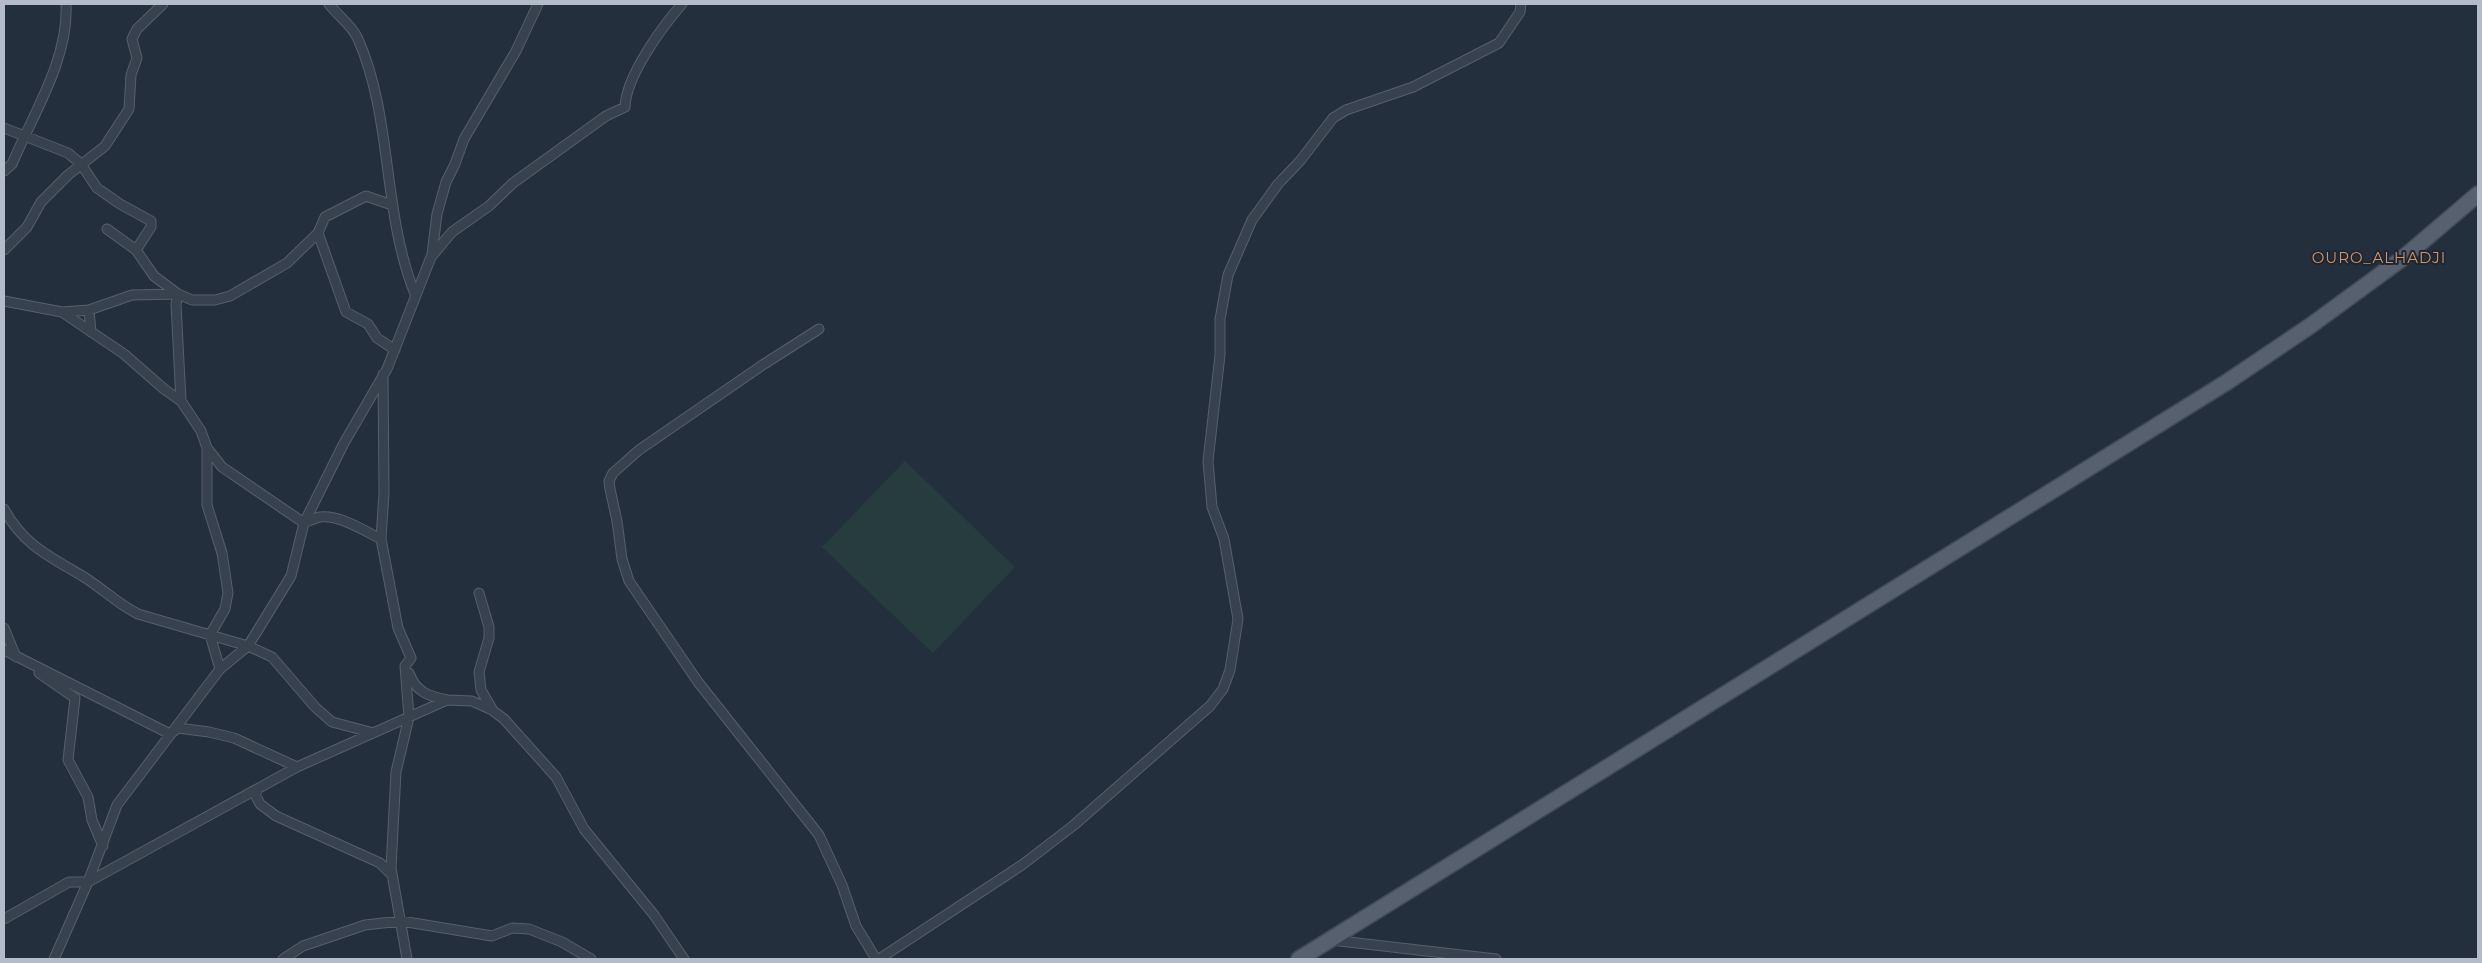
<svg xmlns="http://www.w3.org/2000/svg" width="2482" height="963" viewBox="0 0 2482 963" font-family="Montserrat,sans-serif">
  <rect width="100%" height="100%" fill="#242f3e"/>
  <path fill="#263c3f" d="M905,461L1015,567L933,653L822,547Z"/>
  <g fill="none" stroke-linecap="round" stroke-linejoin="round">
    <defs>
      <path id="minor" d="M329,4C338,16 352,25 358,39C393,118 382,213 415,294
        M4,128L68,153L81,164L97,188L120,204L151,221V227L136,250
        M4,171L12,164C33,114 69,59 66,4
        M107,229L136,250L154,276L178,294L176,304L181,401L201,431L207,448L222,467L304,523C309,521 315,518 320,517C340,515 363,530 381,539
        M318,233L346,312L368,324L377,338L395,350
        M4,250L27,227L41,202L68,175L105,146L129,109L131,75L137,58L132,39L137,29L163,4
        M432,254L437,214L446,182L455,164L464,139L516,51L538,4
        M4,301L62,312L89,310L132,295L178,294L192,300H215L230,296L287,263L318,233L325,217L366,196L392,205
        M89,310L91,332
        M62,312L124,354L164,389L181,401
        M819,329L764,364L639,450L613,473L609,481L610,489L617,521L622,559L629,581L698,682L819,835L842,885L856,926L876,959
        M383,374L384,493L381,539L398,628L411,658L405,666L409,717L396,772L391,868L407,959
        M207,448V505L222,553L228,593L225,609L210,635L220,669
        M4,509C23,545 51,557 84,577C103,589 118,604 138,614L248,646L272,657L315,707L332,722L370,732
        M479,593L489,627V638L479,672L481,690L492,709
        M4,628L16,657
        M4,650L170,734L178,728L209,732L234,738L297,767
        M39,673L75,698L68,760L88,797L92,820L103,846
        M409,673C416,692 428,696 447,700
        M259,788L255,794L260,804L276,816L380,863L392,875
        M4,919L69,882H88L297,767L447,700L472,701L492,710L504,719L556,777L584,829L654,915L684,959
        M1331,940L1496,959
        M54,959L88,882L117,805L220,669L248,646L291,576L304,523L344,443L387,369L431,257L452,232L489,206L513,183L606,116L625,107C626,76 662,27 682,4
        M283,959L303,946L365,925L401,921L492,936L512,928L529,929L562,942L591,959
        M879,959L1022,865L1074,825L1210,706L1223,689L1230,670L1238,619L1224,539L1212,507L1208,461L1220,355V319L1228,275L1252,220L1278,184L1300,161L1333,118L1346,110L1413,87L1499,43L1520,12L1521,4"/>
      <path id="primary" d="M1299,959L2227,382L2310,326L2403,258L2478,194"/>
    </defs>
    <use href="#minor" stroke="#565f6c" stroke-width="11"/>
    <use href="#primary" stroke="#414a57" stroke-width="18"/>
    <use href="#minor" stroke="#38414e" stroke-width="9"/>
    <use href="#primary" stroke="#56606e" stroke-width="15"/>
  </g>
  <g text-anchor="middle" stroke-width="4" stroke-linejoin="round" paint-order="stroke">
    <g font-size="15" letter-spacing="1" fill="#d59563" stroke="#1d2633">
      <text x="2379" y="263">OURO_ALHADJI</text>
    </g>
  </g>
  <rect width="2482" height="963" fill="none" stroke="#b4bcc9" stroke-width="10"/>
</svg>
